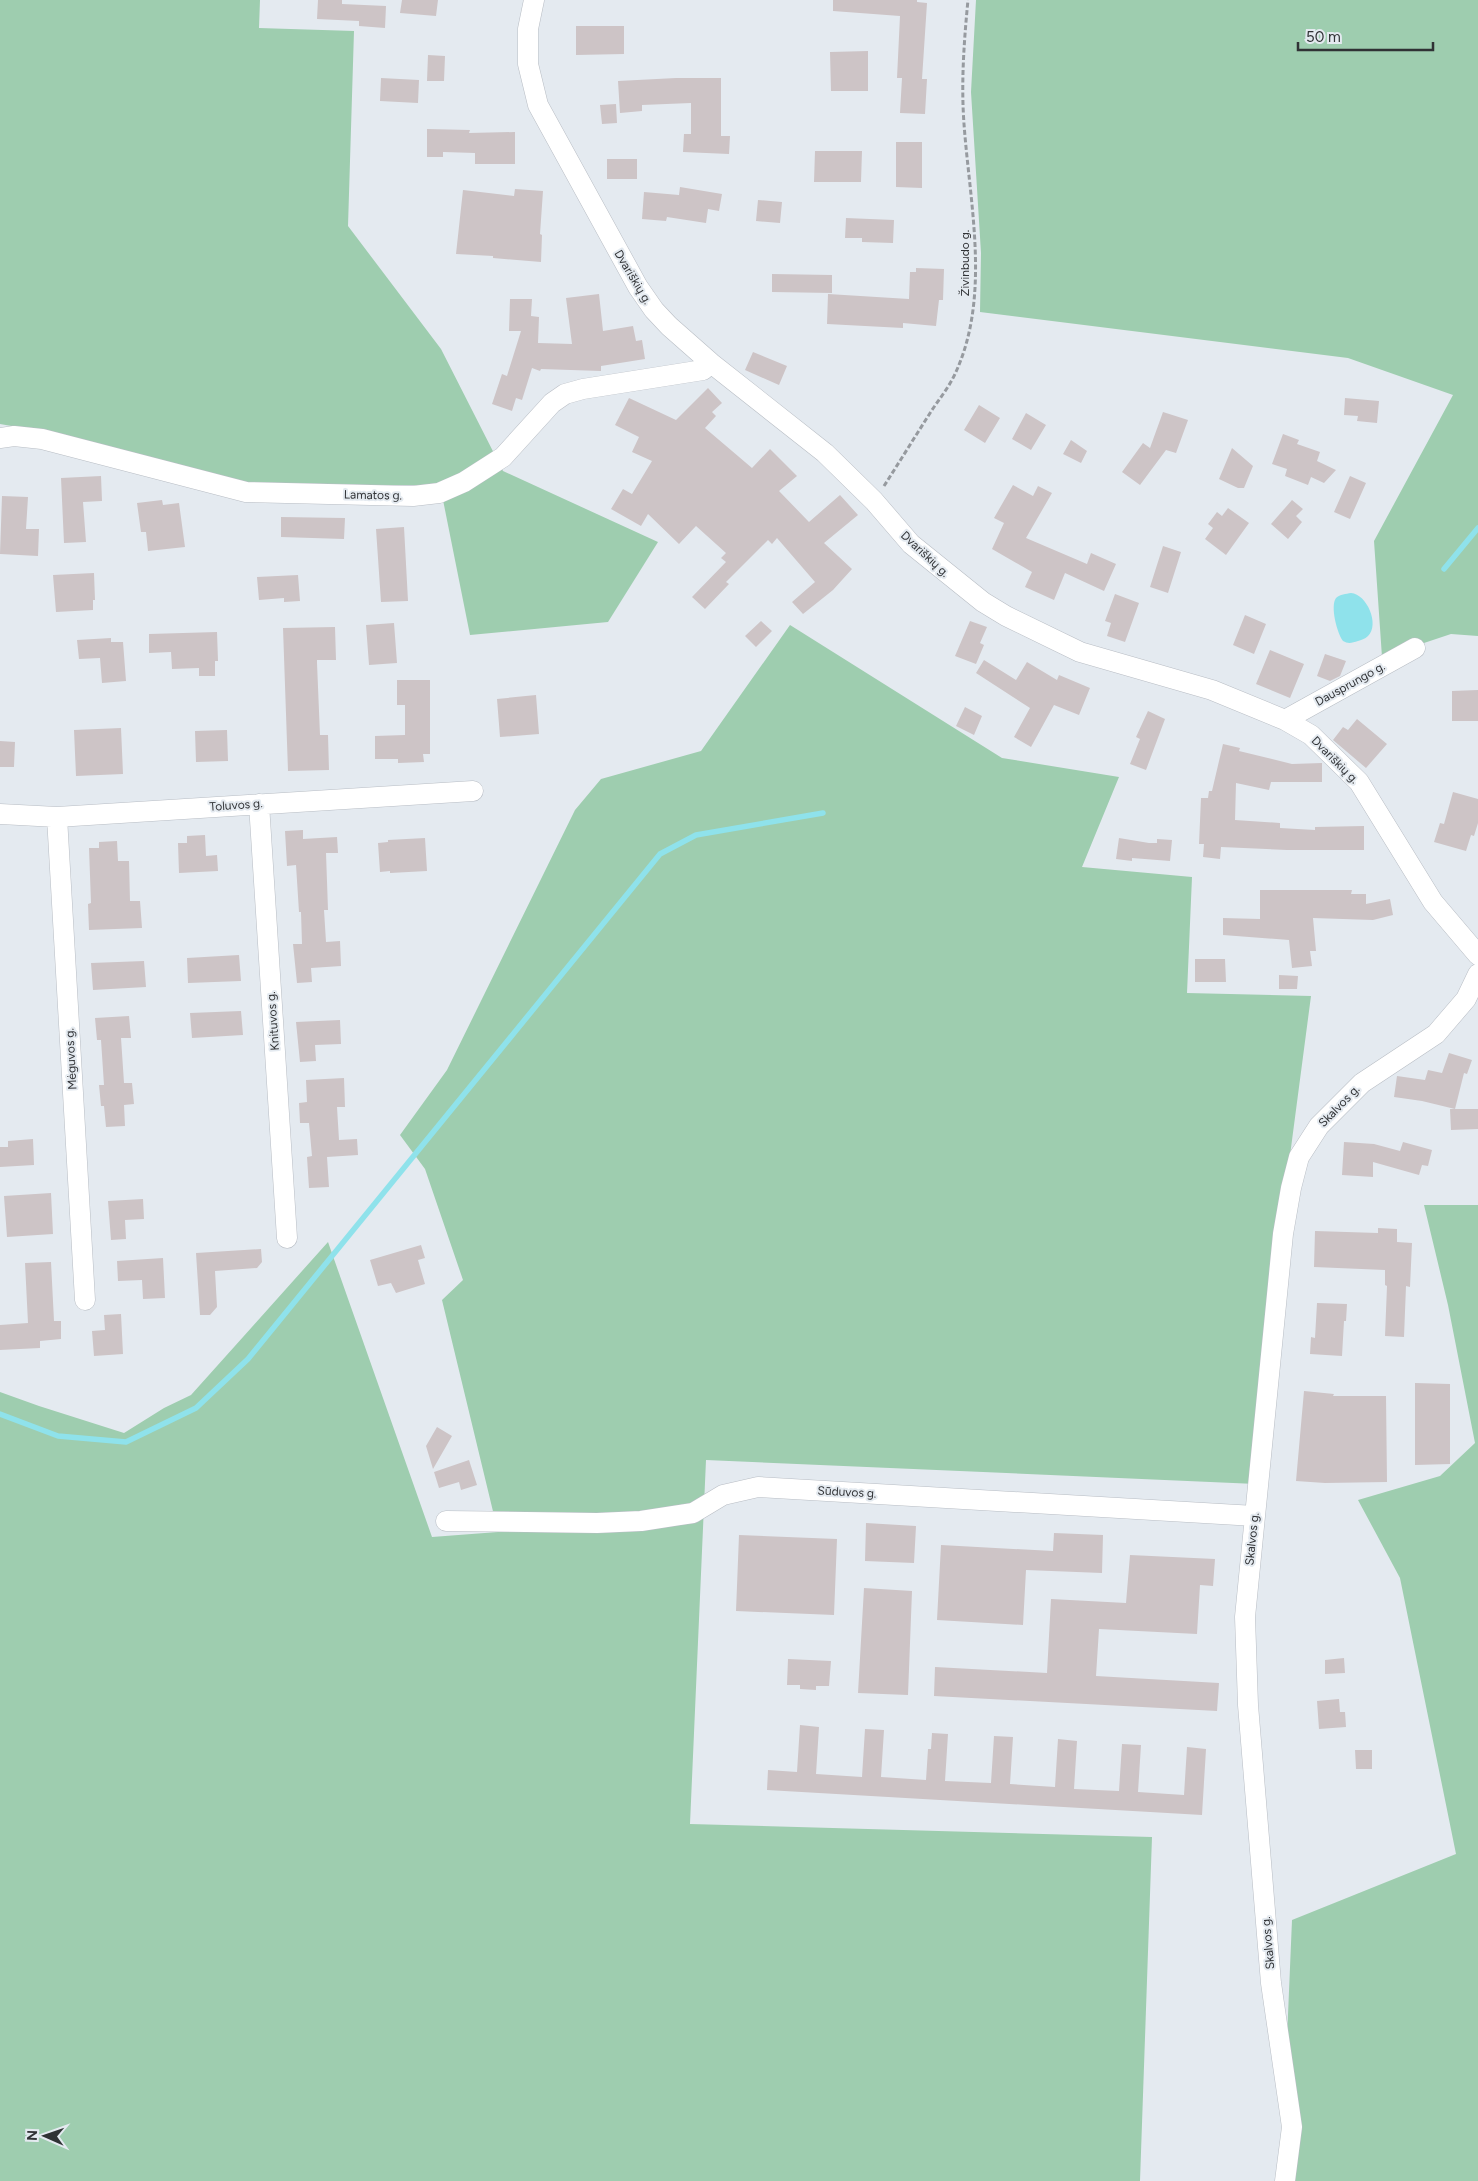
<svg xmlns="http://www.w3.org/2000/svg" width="1478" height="2181" viewBox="0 0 1478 2181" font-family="Figtree,sans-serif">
  <rect width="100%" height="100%" fill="#e4eaf0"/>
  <path fill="#9ecdaf" d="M0,0H260L259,28L354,31L348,226L441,349L503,471L658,542L608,622L470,635L440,485H249L46,432L0,424Z
    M976,0H1478V636L1451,634L1382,657L1374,541L1453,395L1348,358L980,312L981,253L971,92Z
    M790,625L1002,758L1119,777L1082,867L1192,877L1187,993L1311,996L1289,1163L1256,1484L706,1460L690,1824L1152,1837L1140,2181H0V1392L39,1406L124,1433L164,1408L191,1395L328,1242L432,1537L498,1532L442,1300L463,1280L425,1169L400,1135L447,1070L575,810L601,779L701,751Z
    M1424,1205H1478V2181H1281L1292,1920L1456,1854L1400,1578L1358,1500L1440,1476L1475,1443L1448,1305Z"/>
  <path fill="#8fe2eb" d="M1351,593C1367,594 1380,625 1368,636C1365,639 1361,640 1358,641C1352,643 1348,644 1343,641C1337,633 1330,606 1336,598C1340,594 1346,594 1351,593Z"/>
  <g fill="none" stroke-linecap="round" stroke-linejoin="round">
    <path stroke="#8fe2eb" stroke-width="5.5" d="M1444,569L1478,528
      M0,1414L58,1436L126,1442L196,1408L248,1359L660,854L696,835L823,813"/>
  </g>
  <path fill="#cdc4c6" d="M318,0H342V4L386,6L385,28L359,26V21L317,19Z
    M402,0H438L436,16L400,13Z
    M833,0H917V2L927,3L922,79H927L925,114L900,113L902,78H897L900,16L833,11Z
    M576,26H624V54L576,55Z
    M868,51V91H831L830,52Z
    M428,55L445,56L444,81H427Z
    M381,78L419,80L418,103L380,101Z
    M676,78H721V136H730L729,154L683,152L684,134H691V103L642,105V111L620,113L618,81Z
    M616,104L617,123L602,124L600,105Z
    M427,129L470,130L469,133L515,132V164H475V153L443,152V157H427Z
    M896,142H922V188L896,187Z
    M815,151H862L861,182H814Z
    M607,159H637V179H607Z
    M680,187L722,194L719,211L708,209L706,223L667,217L666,221L642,219L644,192L679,195Z
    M515,189L543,191L540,234L542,235L541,262L493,258V256L456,254L463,190L514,196Z
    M758,200L782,202L780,223L756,221Z
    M846,218L894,220L893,243L862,242V238H845Z
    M916,268L944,269L943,300H939L936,326L903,323V328L827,324L828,294L909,299L910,272H916Z
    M772,274L832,275V293L772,292Z
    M599,294L603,331L633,326L636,341L642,340L645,359L601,366V371L541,369L540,371L532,368L522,400L516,398L512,411L492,404L502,374L507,376L521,331H509L510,299H532L531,316L539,317L538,343L572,344L566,298Z
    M753,352L787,366L779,385L745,370Z
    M708,388L722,403L712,412L716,416L705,428L752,468L770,449L797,476L779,491L809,522L840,495L858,515L824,543L852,569L833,590L803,614L792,602L815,582L777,538L772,544L768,540L726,582L729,584L705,609L692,597L726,562L721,558L726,553L696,526L679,544L648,514L641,526L611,509L623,489L632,494L652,461L632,452L639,437L615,425L629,398L676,420Z
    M1345,398L1379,401L1377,423L1357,421L1358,416L1344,415Z
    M979,405L1000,418L985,443L964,430Z
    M1163,412L1188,420L1176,453L1166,450L1140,485L1122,472L1143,443L1150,448Z
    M1026,413L1046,425L1031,450L1012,439Z
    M1283,434L1299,440L1297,444L1320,452L1317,461L1336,470L1324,483L1311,477L1308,485L1285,476L1287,469L1272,464Z
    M1071,440L1087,451L1081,463L1063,454Z
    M1232,448L1253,466L1244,488H1238L1219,479Z
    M101,476L102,501L83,502L86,542L64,543L61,478Z
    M1350,476L1366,483L1350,519L1334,512Z
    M1013,485L1033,496L1038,486L1052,493L1026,538L1087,564L1091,553L1116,564L1104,591L1065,573L1054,600L1025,587L1032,572L992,549L1004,523L994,518Z
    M2,496L28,497L26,529H39L38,556L0,554Z
    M162,500L163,505L179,503L185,547L148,551L146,532H141L137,503Z
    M1292,500L1303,509L1296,516L1302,522L1288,539L1271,524Z
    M1228,508L1249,523L1226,555L1205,539L1213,528L1208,524L1217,512L1222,516Z
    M281,517L345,518L344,539L281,537Z
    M404,527L408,601L381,602L376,529Z
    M1163,546L1181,552L1168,593L1150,587Z
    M94,573L95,600H93V610L56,612L53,575Z
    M298,575L300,601L284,602V598L259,600L257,577Z
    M1115,594L1139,603L1125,642L1107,636L1111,623L1105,621Z
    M1245,615L1266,624L1254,654L1233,645Z
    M761,621L772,631L756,647L745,636Z
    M970,621L987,627L980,643L984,645L976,664L955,656Z
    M394,623L397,663L369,665L366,625Z
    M335,627L336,660H317V663L320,735H328L329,770L288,771L283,628Z
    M217,632L218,661H215V676H199V668L172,669L171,652L149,653V634Z
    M111,638V642H123L126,681L102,683L100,658L79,659L77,640Z
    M1270,650L1304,664L1290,698L1256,684Z
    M1325,654L1346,661L1340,676L1330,681L1317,676Z
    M984,660L1016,680L1027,662L1057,680L1059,675L1090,688L1079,715L1054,705L1031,747L1014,737L1030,708L976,673Z
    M397,680H430V754H423L424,762L398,763V759H375V736L405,735V705H397Z
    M1478,690V721H1452V691Z
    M536,695L539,734L500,737L497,699Z
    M965,707L982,716L974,735L956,726Z
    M1148,711L1165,719L1146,770L1130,764L1140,739L1136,737Z
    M1357,719L1387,744L1366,768L1333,740L1343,727L1348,730Z
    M121,728L123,774L76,776L74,730Z
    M227,730L228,761L196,762L195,731Z
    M0,741L15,742L14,767H0Z
    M1223,744L1240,748L1239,751L1292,764L1322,763V782H1271L1269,790L1236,783L1235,820L1280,823V828L1315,830V827L1364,826V850H1287L1221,847L1220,859L1203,857L1204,844H1199L1201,798H1208L1209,791H1212Z
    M1453,792L1478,799V823L1474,836L1471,835L1466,851L1434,842L1440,823L1444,824Z
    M303,830V839L337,837L338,853H326L328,910H324L326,942L340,941L341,966L311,968L312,982L297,983L293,944H302L301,912H299L296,865L287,866L285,831Z
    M205,835L206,856L217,855L218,871L179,873L178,843H187V836Z
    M425,838L427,871L390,873V871L380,872L378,843L388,842V840Z
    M1119,838L1149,843H1157V839L1172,840L1170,861L1132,858V861L1116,859Z
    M117,841L118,861H129L130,901H140L142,928L89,930L88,904L91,903L89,848H99V842Z
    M1260,890H1352L1351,894H1366V904L1390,899L1393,915L1373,920L1313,918L1316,951H1310L1312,966L1292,968L1289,940L1223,935V918L1260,919Z
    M239,955L241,981L188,983L187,958Z
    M1195,959H1225L1226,982H1195Z
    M144,961L146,987L93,990L91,963Z
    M1279,975L1298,976L1297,989H1279Z
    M241,1011L243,1035L192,1038L190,1013Z
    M129,1016L131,1038H121L124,1083H132L134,1104L124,1105L125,1126L106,1127L104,1106H101L99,1085H104L101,1040H97L95,1018Z
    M340,1020L341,1044L315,1045L316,1061L300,1062L296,1022Z
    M1449,1053L1472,1060L1467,1074L1464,1073L1455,1109L1422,1101L1394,1097L1397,1076L1425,1080L1428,1070L1442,1073Z
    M344,1078L345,1107H337L339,1140L357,1139L358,1155L327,1157L329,1187L309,1188L307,1157L312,1156L309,1123H300L299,1103L307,1102L306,1080Z
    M1450,1109H1478V1129L1451,1130Z
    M33,1139L34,1165L0,1167V1147H8V1141Z
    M1344,1142L1374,1144L1400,1151L1403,1142L1432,1150L1428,1166L1422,1165L1419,1175L1373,1162V1177L1342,1175Z
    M51,1193L53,1234L7,1237L4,1196Z
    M143,1199L144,1219L125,1220L126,1239L111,1240L108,1201Z
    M1378,1228L1397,1229V1242L1412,1243L1410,1287L1406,1286L1404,1337L1385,1336L1387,1286L1385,1285V1270L1314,1267L1315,1231L1378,1233Z
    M421,1245L425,1258L418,1260L425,1284L396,1293L391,1283L378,1286L370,1260Z
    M261,1249L262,1262L257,1268L215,1271L217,1307L210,1315H200L196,1253Z
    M163,1258L165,1298L143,1299L142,1280L118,1281L117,1261Z
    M51,1262L54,1321H61V1339L40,1341V1348L0,1350V1325L28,1323L25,1263Z
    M1317,1303L1347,1304L1346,1321H1344L1342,1356L1310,1354L1311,1337L1315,1338Z
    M121,1314L123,1354L94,1356L92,1331L105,1330L104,1315Z
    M1415,1383L1450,1384V1464L1415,1465Z
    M1304,1391L1334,1394L1333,1396H1386L1387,1482L1325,1483L1296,1481Z
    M437,1427L452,1436L433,1469L426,1446Z
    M469,1460L477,1485L461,1490L459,1482L439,1488L434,1472Z
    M866,1523L916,1526L914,1563L865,1561Z
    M1054,1533L1103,1535L1102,1573L1026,1570L1023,1625L937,1620L941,1545L1053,1551Z
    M739,1535L837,1539L834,1615L736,1611Z
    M1130,1555L1215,1559L1213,1586L1200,1585L1197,1634L1099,1629L1096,1676L1219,1683L1217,1711L934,1696L935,1667L1047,1673L1051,1599L1126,1603Z
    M864,1588L912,1591L908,1695L858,1693Z
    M1344,1658L1345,1673L1325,1674V1660Z
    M788,1659L831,1661L829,1686H816V1690L800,1689V1685H787Z
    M1339,1699L1340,1712H1345L1346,1727L1319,1729L1317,1701Z
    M800,1725L819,1727L816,1774L862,1777L865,1729L884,1730L881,1777L926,1780L928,1749H931L932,1733L948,1734L945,1781L991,1783L994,1736L1013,1737L1010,1784L1055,1787L1058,1739L1077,1741L1074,1789L1119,1791L1122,1744L1141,1745L1138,1792L1184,1795L1187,1747L1206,1749L1202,1815L767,1790L768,1770L797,1772Z
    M1355,1750H1372V1769H1356Z"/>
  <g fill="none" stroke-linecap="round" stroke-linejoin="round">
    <defs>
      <path id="minor" d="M534,0L528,29V64L538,105L638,287L654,310L669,326L711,363L825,453L874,501L911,544L983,602L1006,616L1080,652L1212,690L1285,720L1311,735L1359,782L1433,902L1478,955
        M0,438L14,436L42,439L246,492L413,496L439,493L464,482L503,457L552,403L565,394L583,389L703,370L711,363
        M1285,720L1415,648
        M259,804L287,1238
        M0,814L57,817L473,791
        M57,817L85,1300
        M446,1521L597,1523L641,1521L693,1513L723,1495L758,1487L1255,1516
        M1285,2181L1292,2127L1271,1983L1248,1705L1245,1617L1283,1234L1291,1188L1299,1157L1319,1126L1362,1083L1436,1034L1466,999L1478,974"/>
    </defs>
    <use href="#minor" stroke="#b8bdc4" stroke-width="21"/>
    <path stroke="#969a9f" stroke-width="3" stroke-dasharray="5 2.5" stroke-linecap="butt" d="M884,486C900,461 916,435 932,410C940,398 949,387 955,374C991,297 970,206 964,124C961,83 964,41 968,0"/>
    <use href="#minor" stroke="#fff" stroke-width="20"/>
  </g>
  <g text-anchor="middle" stroke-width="4" stroke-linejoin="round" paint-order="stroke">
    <g font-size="12" fill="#303235" stroke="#e4eaf0">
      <text transform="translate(965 263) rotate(-90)" y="4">Živinbudo g.</text>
      <text transform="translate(633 277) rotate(59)" y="4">Dvariškių g.</text>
      <text transform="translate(373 495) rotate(1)" y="4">Lamatos g.</text>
      <text transform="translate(925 554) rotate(43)" y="4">Dvariškių g.</text>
      <text transform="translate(1350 684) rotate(-29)" y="4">Dausprungo g.</text>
      <text transform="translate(1335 760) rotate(45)" y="4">Dvariškių g.</text>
      <text transform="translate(236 805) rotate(-4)" y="4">Toluvos g.</text>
      <text transform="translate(273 1021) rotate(-94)" y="4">Knituvos g.</text>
      <text transform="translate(71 1059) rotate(-93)" y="4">Mėguvos g.</text>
      <text transform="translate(1339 1106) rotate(-46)" y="4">Skalvos g.</text>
      <text transform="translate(847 1492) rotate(3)" y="4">Sūduvos g.</text>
      <text transform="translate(1252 1539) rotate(-84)" y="4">Skalvos g.</text>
      <text transform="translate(1268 1943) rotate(-95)" y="4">Skalvos g.</text>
    </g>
  </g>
  <g transform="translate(45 2136) rotate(272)" stroke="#e4eaf0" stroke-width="4" paint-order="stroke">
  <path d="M0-4L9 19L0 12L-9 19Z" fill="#303235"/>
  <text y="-8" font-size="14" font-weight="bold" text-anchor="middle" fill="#303235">N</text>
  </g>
  <path d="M1298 42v8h135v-8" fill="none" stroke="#303235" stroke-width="2.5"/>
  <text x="1306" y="42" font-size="15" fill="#303235" stroke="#e4eaf0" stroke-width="4" paint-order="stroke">50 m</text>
</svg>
